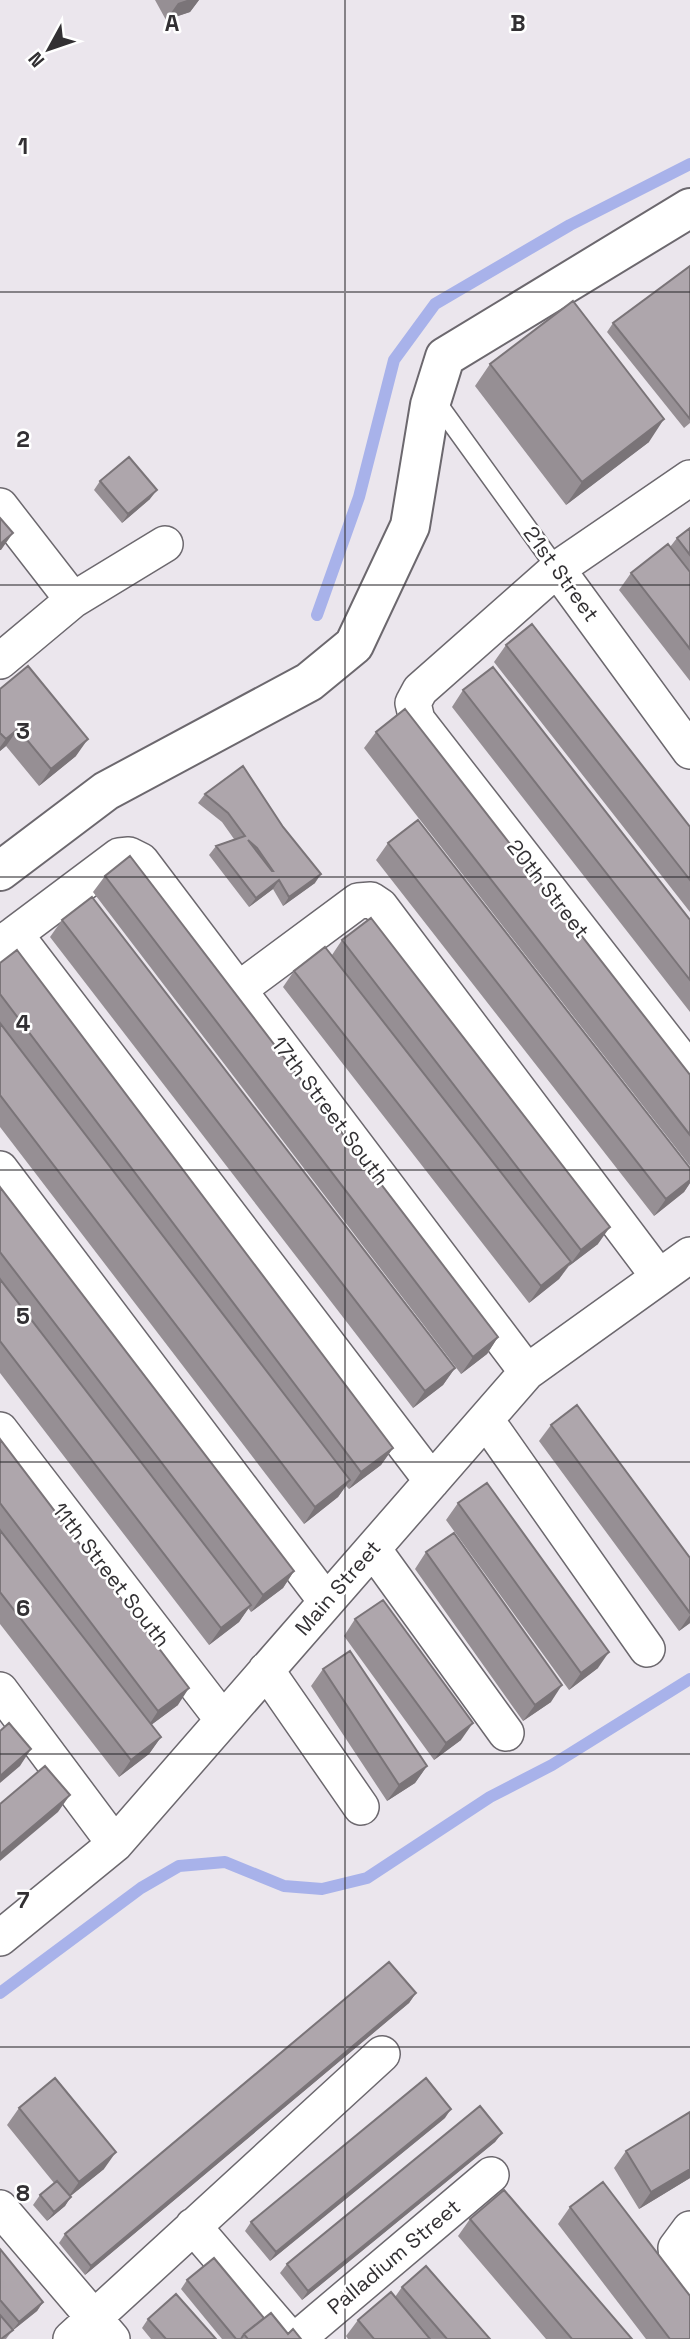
<svg xmlns="http://www.w3.org/2000/svg" width="690" height="2339" viewBox="0 0 690 2339" font-family="'Space Grotesk',sans-serif">
  <rect width="100%" height="100%" fill="#ebe6ed"/>
  <g fill="none" stroke-linecap="round" stroke-linejoin="round">
    <path stroke="#a8b2ea" stroke-width="12" d="M317,615L359,497L394,360L435,304L570,225L690,164
      M0,1993L141,1888L179,1866L225,1862L284,1886L322,1889L367,1878L490,1797L552,1765L690,1679"/>
    <defs>
      <path id="service" d="M435,400L557,569"/>
      <path id="minor" d="M690,478L557,569L420,690L413,703L417,720L690,1071
        M0,506L73,600
        M557,569L690,751
        M0,661L73,600L165,544
        M15,934L119,856L129,855L141,861L527,1372
        M0,945L15,934L432,1481
        M238,990L358,901L371,900L380,906L659,1277
        M0,1169L326,1601
        M486,1420L647,1649
        M0,1430L223,1720
        M373,1549L506,1733
        M266,1670L361,1807
        M0,1690L115,1844
        M0,1938L115,1844L527,1372L690,1255
        M0,2208L112,2339
        M193,2226L290,2339
        M690,2229L676,2248L678,2268L690,2283
        M71,2339L382,2054
        M297,2339L491,2175"/>
      <path id="tertiary" d="M0,871L106,791L309,682L354,645L410,526L430,405L445,357L690,208"/>
    </defs>
    <use href="#service" stroke="#6c686e" stroke-width="21"/>
    <use href="#minor" stroke="#6c686e" stroke-width="38"/>
    <use href="#tertiary" stroke="#6c686e" stroke-width="42"/>
    <use href="#service" stroke="#fff" stroke-width="18"/>
    <use href="#minor" stroke="#fff" stroke-width="35"/>
    <use href="#tertiary" stroke="#fff" stroke-width="38"/>
  </g>
  <path fill="#968f94" d="M155,0H199L190,12L166,20Z
    M690,266V423L684,428L607,332L613,323Z
    M490,364L649,442L566,505L475,386Z
    M100,481L150,499L122,523L94,490Z
    M690,528V681L619,590L631,573L670,547L677,538Z
    M506,645L690,827V912L494,662Z
    M0,689L76,756L39,786L6,746L0,751Z
    M463,690L690,920V1012L452,707Z
    M376,732L690,1075V1166L364,748Z
    M205,794L315,883L283,906L273,889L249,907L209,855L216,846L234,839L222,822L198,803Z
    M388,843L690,1168V1183L684,1192L654,1216L376,860Z
    M105,876L498,1337L487,1354L461,1374L93,892Z
    M62,920L455,1368L443,1385L413,1408L50,937Z
    M342,940L598,1244L569,1266L559,1279L529,1303L283,987L294,971L332,955Z
    M0,963L393,1448L381,1465L349,1489L346,1486L338,1497L304,1524L0,1127Z
    M0,1187L294,1571L283,1588L251,1612L248,1608L239,1622L209,1645L0,1373Z
    M551,1425L690,1558V1623L679,1631L539,1441Z
    M0,1439L178,1705L151,1725L161,1737L149,1754L119,1777L0,1624Z
    M458,1503L598,1668L569,1690L446,1520Z
    M426,1552L551,1702L523,1721L415,1569Z
    M355,1619L461,1740L434,1760L344,1636Z
    M323,1669L427,1766L415,1783L387,1801L311,1686Z
    M416,1993L409,2003L85,2275L59,2243L65,2234Z
    M19,2108L104,2169L70,2196L65,2206L47,2221L33,2205L40,2195L54,2183L7,2125Z
    M690,2112V2178L639,2209L614,2168L626,2151Z
    M445,2118L270,2261L245,2231L251,2222Z
    M502,2133L495,2142L302,2300L280,2273L287,2264Z
    M570,2207L690,2339H646L558,2224Z
    M470,2219L632,2339H546L458,2236Z
    M0,2249L43,2302L37,2311L12,2331L6,2339H0Z
    M187,2280L264,2318L288,2334L301,2339H222L181,2289Z
    M402,2287L490,2339H348L346,2336L358,2320L395,2297Z
    M148,2319L216,2339H151L142,2328Z"/>
  <path fill="#7a7478" d="M187,0H199L190,12L166,20L178,3Z
    M664,419L649,442L566,505L582,482Z
    M157,490L150,499L122,523L128,514Z
    M13,533L1,550H0V544Z
    M18,729L6,746L0,751V747L6,739Z
    M88,739L76,756L39,786L51,769Z
    M321,874L315,883L283,906L289,897Z
    M279,880L273,889L249,907L256,898Z
    M690,1180V1183L684,1192L654,1216L666,1199Z
    M610,1227L598,1244L569,1266L581,1250Z
    M571,1262L559,1279L529,1303L541,1286Z
    M498,1337L487,1354L461,1374L473,1357Z
    M455,1368L443,1385L413,1408L425,1391Z
    M393,1448L381,1465L349,1489L361,1472Z
    M350,1480L338,1497L304,1524L315,1507Z
    M294,1571L283,1588L251,1612L263,1595Z
    M251,1605L239,1622L209,1645L221,1628Z
    M690,1615V1623L679,1631Z
    M609,1652L598,1668L569,1690L581,1673Z
    M562,1685L551,1702L523,1721L535,1705Z
    M189,1688L178,1705L147,1728L158,1711Z
    M473,1723L461,1740L434,1760L446,1743Z
    M161,1737L149,1754L119,1777L131,1760Z
    M31,1749L20,1766L0,1783V1776Z
    M427,1766L415,1783L387,1801L399,1785Z
    M70,1795L58,1812L0,1861V1854Z
    M416,1993L409,2003L85,2275L91,2266Z
    M451,2109L445,2118L270,2261L276,2252Z
    M502,2133L495,2142L302,2300L308,2291Z
    M116,2152L104,2169L67,2199L79,2182Z
    M690,2169V2178L639,2209L651,2192Z
    M71,2197L65,2206L47,2221L54,2212Z
    M43,2302L37,2311L12,2331L19,2322Z"/>
  <path fill="#aea6ac" stroke="#7a7478" stroke-width="2" fill-rule="evenodd" d="M690,266V419L613,323Z
    M573,301L664,419L582,482L490,364Z
    M129,457L157,490L128,514L100,481Z
    M0,518L13,533L0,544Z
    M690,528V555L677,538Z
    M668,544L690,572V649L631,573Z
    M532,624L690,827V880L506,645Z
    M28,666L88,739L51,769L18,729L6,739L0,733V689Z
    M493,667L690,920V980L463,690Z
    M405,709L690,1075V1135L376,732Z
    M243,766L283,827L321,874L289,897L279,880L256,898L216,846L245,836L228,813L205,794ZM248,840L257,848L273,871H272Z
    M418,820L690,1168V1180L666,1199L388,843Z
    M130,856L498,1337L473,1357L105,876Z
    M92,897L455,1368L425,1391L62,920Z
    M371,918L610,1227L581,1250L342,940Z
    M325,947L571,1262L541,1286L294,971Z
    M17,950L393,1448L361,1472L0,994V963Z
    M0,1023L350,1480L315,1507L0,1095Z
    M0,1187L294,1571L263,1595L0,1252Z
    M0,1279L251,1605L221,1628L0,1341Z
    M577,1405L690,1558V1613L551,1425Z
    M0,1439L189,1688L158,1711L0,1503Z
    M487,1483L609,1652L581,1673L458,1503Z
    M0,1530L161,1737L131,1760L0,1592Z
    M454,1533L562,1685L535,1705L426,1552Z
    M383,1600L473,1723L446,1743L355,1619Z
    M350,1651L427,1766L399,1785L323,1669Z
    M9,1723L31,1749L0,1776V1731Z
    M45,1766L70,1795L0,1854V1804Z
    M389,1962L416,1993L91,2266L65,2234Z
    M55,2078L116,2152L79,2182L19,2108Z
    M426,2078L451,2109L276,2252L251,2222Z
    M480,2106L502,2133L308,2291L287,2264Z
    M690,2112V2169L651,2192L626,2151Z
    M57,2181L71,2197L54,2212L40,2195Z
    M603,2182L690,2296V2339H670L570,2207Z
    M504,2190L632,2339H572L470,2219Z
    M0,2249L43,2302L19,2322L0,2300Z
    M214,2258L264,2318L244,2334L241,2339H236L187,2280Z
    M426,2266L490,2339H447L402,2287Z
    M391,2292L430,2339H374L358,2320Z
    M176,2294L216,2339H166L148,2319Z
    M271,2313L288,2334L293,2329L301,2339H248L244,2334Z
    M0,2315L13,2330L1,2339H0Z"/>
  <path fill="none" stroke="#323033" stroke-width="2" stroke-opacity="0.55" d="M345,0V2339M0,292H690M0,585H690M0,877H690M0,1170H690M0,1462H690M0,1754H690M0,2047H690"/>
  <g text-anchor="middle" stroke-width="5" stroke-linejoin="round" paint-order="stroke">
    <g font-size="21" fill="#323033" stroke="#fff">
      <text transform="translate(561 574) rotate(54)" y="7">21st Street</text>
      <text transform="translate(548 889) rotate(52)" y="7">20th Street</text>
      <text transform="translate(330 1111) rotate(53)" y="7">17th Street South</text>
      <text transform="translate(111 1575) rotate(52)" y="7">11th Street South</text>
      <text transform="translate(338 1588) rotate(-49)" y="7">Main Street</text>
      <text transform="translate(394 2257) rotate(-40)" y="7">Palladium Street</text>
    </g>
  </g>
  <g font-size="23" text-anchor="middle" font-weight="bold" fill="#323033" stroke="#fff" stroke-width="5" stroke-linejoin="round" paint-order="stroke">
    <text x="172" y="31">A</text>
    <text x="518" y="31">B</text>
    <text x="23" y="154">1</text>
    <text x="23" y="447">2</text>
    <text x="23" y="739">3</text>
    <text x="23" y="1031">4</text>
    <text x="23" y="1324">5</text>
    <text x="23" y="1616">6</text>
    <text x="23" y="1908">7</text>
    <text x="23" y="2201">8</text>
  </g>
  <g transform="translate(49 49) rotate(230)" stroke="#ffffff" stroke-width="5" paint-order="stroke">
  <path d="M0-5L12 26L0 18L-12 26Z" fill="#323033"/>
  <text y="-10" font-size="19" font-weight="bold" text-anchor="middle" fill="#323033">N</text>
  </g>
</svg>
